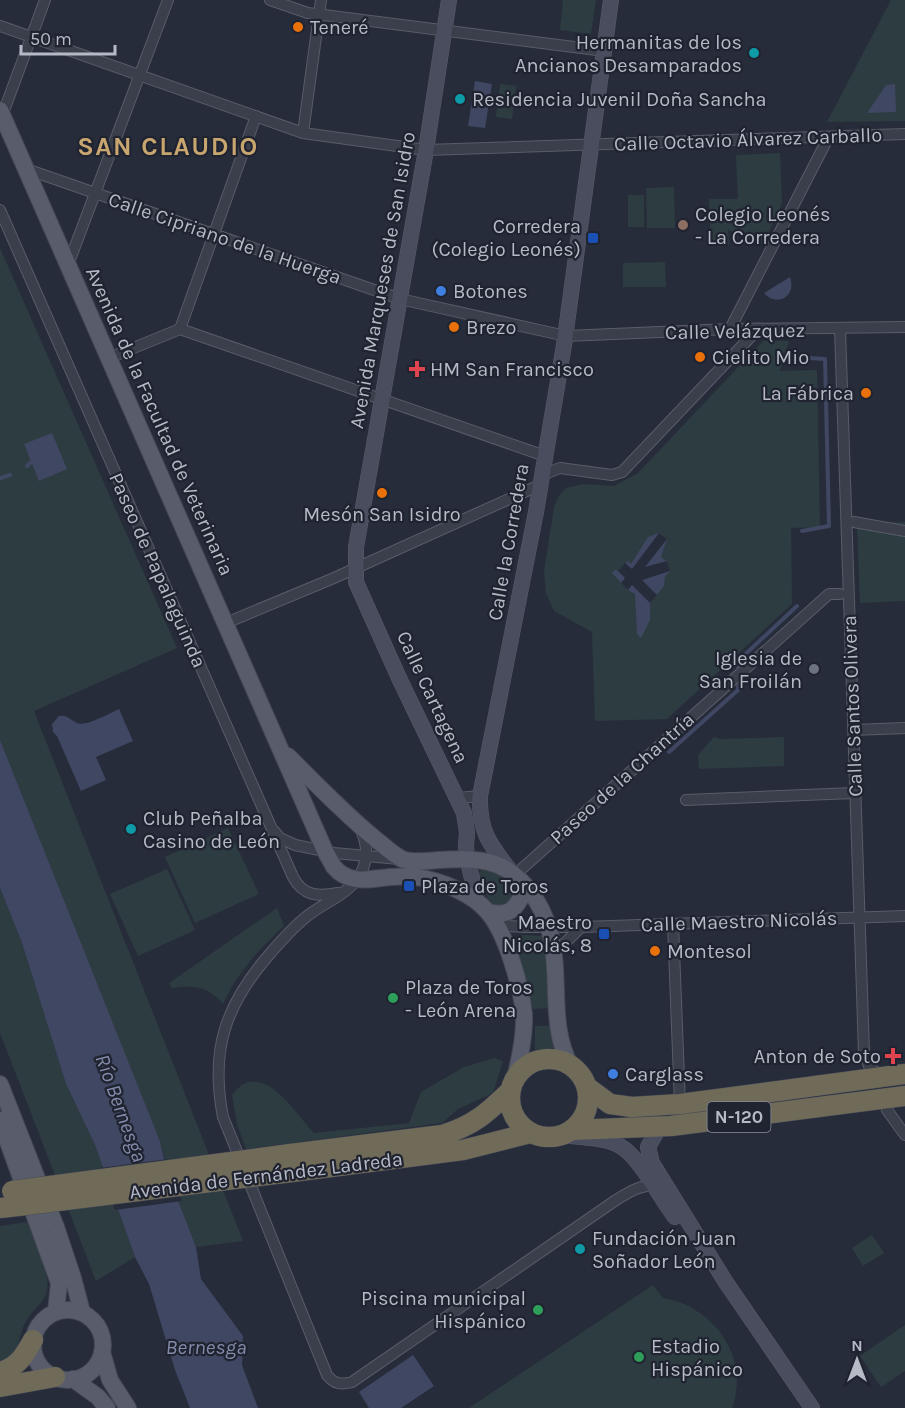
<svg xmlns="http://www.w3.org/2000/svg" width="905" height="1408" viewBox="0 0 905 1408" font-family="Karla,sans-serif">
  <rect width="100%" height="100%" fill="#272c3b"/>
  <path fill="#2d3c40" d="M563,0H596L591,34L560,30Z
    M891,0H905V121L827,122Z
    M500,84L516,86L512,119L496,117Z
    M780,153L782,203L763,245L728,230L729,245H711L709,199H738L736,155Z
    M674,187L675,228H647L646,188Z
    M628,195H644V227H628Z
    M0,248L177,648L34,711L243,1241L196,1247L172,1183L160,1141L0,741Z
    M665,262L666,287H623V263Z
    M763,341H789L780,371L817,370L820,527L791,528L792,604L667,719L595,721L592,632L554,611L546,593L544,571L554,508L558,497L566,488L583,484L614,486L638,473Z
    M905,522V601L860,603L857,523Z
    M714,737L720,739L784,737V766L699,769L698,755Z
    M228,828L259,894L195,923L165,857Z
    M167,869L195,930L138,956L110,894Z
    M482,869C497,873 515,878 516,896L505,908C501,907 498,907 495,905C485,900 481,883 479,873Z
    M0,888L22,943L66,1084L95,1145L135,1257L96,1281L0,1033Z
    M277,908L284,926C259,949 237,973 223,1004C210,987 192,984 172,988L169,983Z
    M523,935L542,936L546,939L551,1008L533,1009L514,943L517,937Z
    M535,1026H552L556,1048L535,1050Z
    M494,1058L503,1061L493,1093L458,1109L442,1123L246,1149L237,1124L232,1095C261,1056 294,1112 314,1133L409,1123L421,1092L464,1067Z
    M27,1222C34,1240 53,1277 46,1294C42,1305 31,1311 26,1321C16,1339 23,1353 0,1363V1226Z
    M872,1235L884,1253L863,1266L852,1248Z
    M653,1285L663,1298C713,1306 751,1357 732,1408H469Z
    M905,1325V1371L881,1387L860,1356Z"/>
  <path fill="#3f4762" d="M475,81L492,84L485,128L468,126Z
    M895,84L896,112L867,113L886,85Z
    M790,277C797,296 777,308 764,293Z
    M52,433L67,469L39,481L24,444Z
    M659,533L667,539L661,557L667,561L670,572L665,576L664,586L650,603V620L641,638L637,634L635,594L628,590L612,573L615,570L618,571L628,561L631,564L648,537Z
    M119,709L133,741L96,757L106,780L81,791L57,736L53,732L52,724L59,716C68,715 70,720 77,723C86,727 110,713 119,709Z
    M0,740L160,1141L167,1171L196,1247L201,1279L243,1336L242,1365L258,1408H190L175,1370L149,1284L135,1257L95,1145L66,1084L22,943L0,888Z
    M413,1355L434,1386L401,1408H369L359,1392Z"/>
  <path fill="#272c3b" d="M659,533L667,539L645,567L667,561L670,571L642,580L657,595L650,603L632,585L628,590L621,583L625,578L618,571L625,563L632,569Z
    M168,1159L182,1201L115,1210L100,1168Z"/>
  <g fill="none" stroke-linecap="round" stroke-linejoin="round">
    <path stroke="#3f4762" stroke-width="4" d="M27,466L31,462
      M1,478L10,475
      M802,531L829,526L825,359L810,358
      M737,666L736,663L797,606
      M669,752L738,690V683"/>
    <defs>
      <path id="street" d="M270,0L308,13L605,51
        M0,26L303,133L426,150L905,134
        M2,116L45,0
        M303,133L321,0
        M26,169L400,299L566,336L730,329L905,327
        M0,210L293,877C303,896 318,897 338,893
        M68,265L168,0
        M180,329L256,116
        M730,329L825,144
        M840,329L864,1053L869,1066L881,1077
        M109,358L180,329L545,456
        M542,475L560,468L612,475L622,472L758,329
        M854,522L905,531
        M226,623L334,578L540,485
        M853,730L905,728
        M458,798L480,796
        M686,800L854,793
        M361,830C368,846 368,863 358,878C346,895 322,904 306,917C292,928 280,942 268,956C225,1006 210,1051 223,1117L327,1375C334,1384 341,1385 352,1382L616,1200C629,1192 643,1183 659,1186
        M274,831L280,838L295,845L334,853L399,859
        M516,874L829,594H840
        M673,924L680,1104
        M495,925L524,927H582L905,916
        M555,953L581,927
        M883,1099L887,1110L905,1135"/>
      <path id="secondary" d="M449,0L426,150L356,547V582L399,678L464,813L467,832L466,846L467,858L478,903
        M509,869C489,844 479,830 480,796L536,512L564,345L611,0
        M660,1126L648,1147L652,1163L725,1281L812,1408
        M565,1135C582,1138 605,1137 620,1146C640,1157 660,1198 675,1217"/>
      <path id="primary" d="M0,110L325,851C328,856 331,862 334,867C349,885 370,879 390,877C402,876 415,876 427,879C448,884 473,895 487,911C506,932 521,986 524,1014C525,1035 520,1058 515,1078
        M288,756C316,784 343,812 373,837C382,844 392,854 402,859C412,863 428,861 439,860C483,857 511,860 536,900C571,956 542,1013 571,1067
        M488,912C513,918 516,906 527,887
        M0,1084L56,1227L73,1278L82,1312
        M0,1120L59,1283L56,1312
        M33 1345a35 35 0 1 1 70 0a35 35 0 1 1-70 0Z
        M102,1352L110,1380L128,1408
        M73,1379L98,1397L107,1408"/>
      <path id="highway" d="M510 1098a39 39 0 1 1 78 0a39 39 0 1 1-78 0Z
        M587,1087L610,1104L632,1107L680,1104L905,1074
        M573,1130L671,1126L905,1096
        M290,1154L442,1135C473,1126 487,1113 509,1092
        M292,1172L463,1150L530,1133
        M0,1208L18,1206
        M0,1372C18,1367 24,1356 33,1340
        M0,1387L55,1377"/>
    </defs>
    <use href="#street" stroke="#595c69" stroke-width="12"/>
    <use href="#secondary" stroke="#595c69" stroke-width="16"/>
    <use href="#primary" stroke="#444754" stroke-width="18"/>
    <use href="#highway" stroke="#464956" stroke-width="21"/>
    <use href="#street" stroke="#3b3e4b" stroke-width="10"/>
    <use href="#secondary" stroke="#494d5e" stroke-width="15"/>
    <use href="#primary" stroke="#595d6b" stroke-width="16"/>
    <use href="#highway" stroke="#706b59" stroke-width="20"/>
    <defs>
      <path id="highway-bridge" d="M12,1191L290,1154
        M18,1206L292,1172"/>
    </defs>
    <use href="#highway-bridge" stroke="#464956" stroke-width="21" stroke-linecap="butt"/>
    <use href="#highway-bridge" stroke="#706b59" stroke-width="20"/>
  </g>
  <g fill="#e8710a" stroke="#202330" stroke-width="2">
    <circle cx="298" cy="27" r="6"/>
    <circle cx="454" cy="327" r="6"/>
    <circle cx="700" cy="357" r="6"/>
    <circle cx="866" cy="393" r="6"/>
    <circle cx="382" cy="493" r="6"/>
    <circle cx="655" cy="951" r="6"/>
  </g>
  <g fill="#0f9aa8" stroke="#202330" stroke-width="2">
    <circle cx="754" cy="53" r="6"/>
    <circle cx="460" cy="99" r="6"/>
    <circle cx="131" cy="829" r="6"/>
    <circle cx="580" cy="1249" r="6"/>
  </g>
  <circle fill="#8d6e63" stroke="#202330" stroke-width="2" cx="683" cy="225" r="6"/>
  <g fill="#1a4fb4" stroke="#202330" stroke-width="2">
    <rect x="587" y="232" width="12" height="12" rx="3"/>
    <rect x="403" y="880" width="12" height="12" rx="3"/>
    <rect x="598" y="928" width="12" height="12" rx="3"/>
  </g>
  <g fill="#3f7fe0" stroke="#202330" stroke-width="2">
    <circle cx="441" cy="291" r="6"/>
    <circle cx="613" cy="1074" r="6"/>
  </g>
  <g fill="#e0444e" stroke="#202330" stroke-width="2">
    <path d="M414 360h6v6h6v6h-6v6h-6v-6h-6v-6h6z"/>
    <path d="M890 1047h6v6h6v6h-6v6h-6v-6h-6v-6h6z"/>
  </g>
  <circle fill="#6b7280" stroke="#202330" stroke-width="2" cx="814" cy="669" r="6"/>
  <g fill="#2e9e5b" stroke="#202330" stroke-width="2">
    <circle cx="393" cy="998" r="6"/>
    <circle cx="538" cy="1310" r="6"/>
    <circle cx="639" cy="1357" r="6"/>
  </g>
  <g text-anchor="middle" stroke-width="4.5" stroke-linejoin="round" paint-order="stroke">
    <rect fill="#202330" stroke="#898d9a" stroke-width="1.5" x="707.5" y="1102" width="63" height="30" rx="4.5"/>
    <g font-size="18" font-weight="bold" fill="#b6bac7">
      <text x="739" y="1123">N-120</text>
    </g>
    <g font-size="20" fill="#b6bac7" stroke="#202330" text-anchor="start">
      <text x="310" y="34">Teneré</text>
      <text x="742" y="49" text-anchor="end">Hermanitas de los<tspan x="742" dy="23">Ancianos Desamparados</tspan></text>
      <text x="472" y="106">Residencia Juvenil Doña Sancha</text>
      <text x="695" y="221">Colegio Leonés<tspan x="695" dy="23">- La Corredera</tspan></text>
      <text x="581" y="233" text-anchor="end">Corredera<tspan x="581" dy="23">(Colegio Leonés)</tspan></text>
      <text x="453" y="298">Botones</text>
      <text x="466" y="334">Brezo</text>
      <text x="712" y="364">Cielito Mio</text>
      <text x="430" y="376">HM San Francisco</text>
      <text x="854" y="400" text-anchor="end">La Fábrica</text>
      <text x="382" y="521" text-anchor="middle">Mesón San Isidro</text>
      <text x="802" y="665" text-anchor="end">Iglesia de<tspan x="802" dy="23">San Froilán</tspan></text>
      <text x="143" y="825">Club Peñalba<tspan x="143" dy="23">Casino de León</tspan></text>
      <text x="421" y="893">Plaza de Toros</text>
      <text x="592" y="929" text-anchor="end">Maestro<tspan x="592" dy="23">Nicolás, 8</tspan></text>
      <text x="667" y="958">Montesol</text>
      <text x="405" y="994">Plaza de Toros<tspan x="405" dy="23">- León Arena</tspan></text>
      <text x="881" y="1063" text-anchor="end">Anton de Soto</text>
      <text x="625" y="1081">Carglass</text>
      <text x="592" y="1245">Fundación Juan<tspan x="592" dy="23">Soñador León</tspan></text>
      <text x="526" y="1305" text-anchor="end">Piscina municipal<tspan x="526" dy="23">Hispánico</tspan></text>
      <text x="651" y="1353">Estadio<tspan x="651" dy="23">Hispánico</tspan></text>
    </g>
    <g font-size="20" fill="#b6bac7" stroke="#202330">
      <text transform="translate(748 139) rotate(-2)" y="7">Calle Octavio Álvarez Carballo</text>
      <text transform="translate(225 238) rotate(19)" y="7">Calle Cipriano de la Huerga</text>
      <text transform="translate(382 280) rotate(-80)" y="7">Avenida Marqueses de San Isidro</text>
      <text transform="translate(735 331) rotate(-1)" y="7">Calle Velázquez</text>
      <text transform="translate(160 421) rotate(66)" y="7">Avenida de la Facultad de Veterinaria</text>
      <text transform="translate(508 542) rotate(-80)" y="7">Calle la Corredera</text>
      <text transform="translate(158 570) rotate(66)" y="7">Paseo de Papalaguinda</text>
      <text transform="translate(433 697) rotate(65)" y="7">Calle Cartagena</text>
      <text transform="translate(852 706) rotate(-92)" y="7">Calle Santos Olivera</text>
      <text transform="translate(622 778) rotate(-42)" y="7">Paseo de la Chantría</text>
      <text transform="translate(739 921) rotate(-2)" y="7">Calle Maestro Nicolás</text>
      <text transform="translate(266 1175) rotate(-7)" y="7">Avenida de Fernández Ladreda</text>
    </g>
    <g font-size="21" font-style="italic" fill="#828caa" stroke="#202330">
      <text transform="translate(121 1108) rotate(70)" y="7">Río Bernesga</text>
      <text x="206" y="1354">Bernesga</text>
    </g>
    <g font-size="26" font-weight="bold" letter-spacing="1.5" fill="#c8a670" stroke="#202330">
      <text x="168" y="155">SAN CLAUDIO</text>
    </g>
  </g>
  <g transform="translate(857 1360)" stroke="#202330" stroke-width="4.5" paint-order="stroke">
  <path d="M0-4.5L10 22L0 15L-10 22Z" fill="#b6bac7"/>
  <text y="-9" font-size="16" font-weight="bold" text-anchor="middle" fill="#b6bac7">N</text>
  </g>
  <path d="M21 45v9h94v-9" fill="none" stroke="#b6bac7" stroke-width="3"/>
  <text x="30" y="45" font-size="18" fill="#b6bac7" stroke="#202330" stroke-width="4.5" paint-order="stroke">50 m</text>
</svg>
